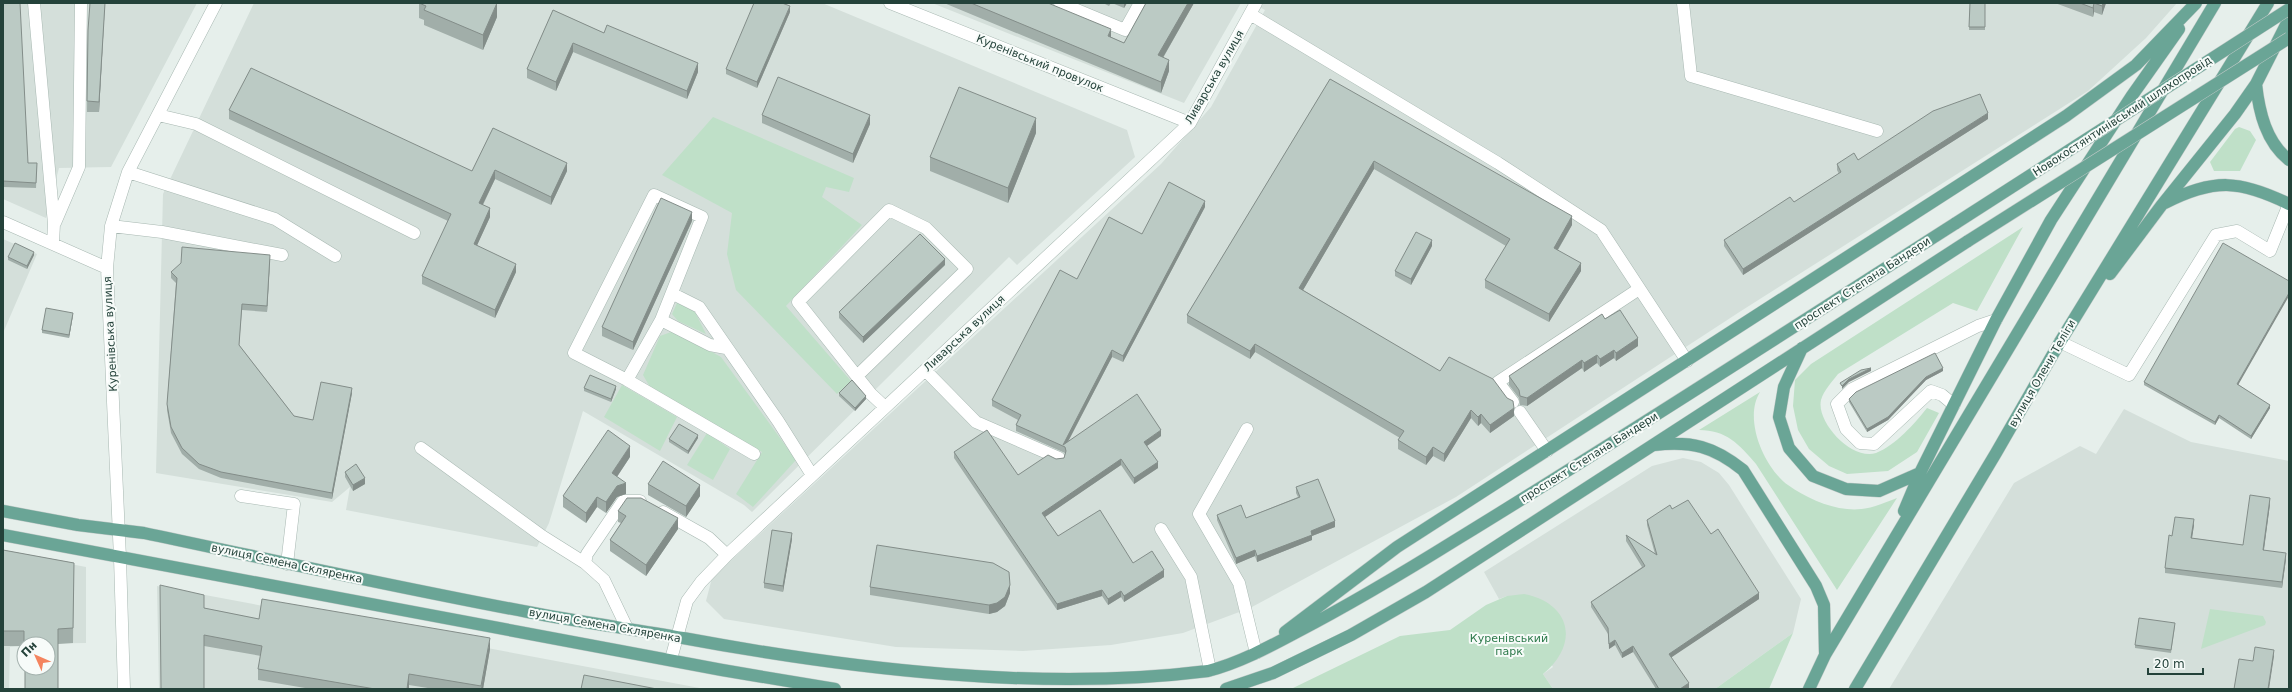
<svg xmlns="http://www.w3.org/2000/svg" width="2292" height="692" viewBox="0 0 2292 692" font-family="'DejaVu Sans',sans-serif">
  <rect width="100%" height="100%" fill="#e6efeb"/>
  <path fill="#d4dfda" d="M3,3H197L111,167L59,168L46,218L3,199Z
    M254,3H822L1127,130L1135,157L1017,265L1009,257L752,512L744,505L583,411L549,523L537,547L346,510L350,487L332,502L156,473L163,194Z
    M932,3H1241L1184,103Z
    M1252,3H2177L2146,38L2088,91L1741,311L1456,497L1250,608L1183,633L1111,645L1023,651L896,647L724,619L706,601L712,578L1161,164L1211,107L1265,10Z
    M3,239L37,254L3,333Z
    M2124,409L2191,442L2289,461V689H1889L2014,483L2080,446L2096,454Z
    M1683,458L1701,462L1719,473L1729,485L1801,599L1793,633L1715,689H1553L1543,674L1553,667L1507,596L1499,599L1484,572L1652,466Z
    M3,551L86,567V643L24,644V646L10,647L9,689H3Z
    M157,586L705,689H159Z"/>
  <path fill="#bfe0c8" d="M713,117L854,178L849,192L826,187L822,197L862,225L786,306L851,381L837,394L736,290L727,254L732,213L662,175Z
    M2239,127L2250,131L2256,140L2240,171H2214L2210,162L2235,129Z
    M2023,227L1977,311L1953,303L1838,374C1832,382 1824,390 1821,400C1816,422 1852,461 1876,453C1896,445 1914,424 1927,408L1939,413L1917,452L1888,471L1847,474L1829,466L1809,449L1798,430L1793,406L1795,380L1811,364Z
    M682,302L694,310L706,334L678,321L672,314L677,303Z
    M674,331L721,357L796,460L753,507L736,494L762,452L650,387L643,375L660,336Z
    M622,385L677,417L660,451L604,417Z
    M1760,392C1743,419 1764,468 1788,485C1805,497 1826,507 1847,509C1866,511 1879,505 1897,498L1837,590L1756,464C1739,444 1726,430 1699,430Z
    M707,433L730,449L713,480L687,465Z
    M1524,594C1571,603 1580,644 1543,674L1553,689H1291L1400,636L1450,630L1486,605L1507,596Z
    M2210,609L2263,616L2266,622L2265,625L2201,649Z
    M1793,633L1769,689H1715Z"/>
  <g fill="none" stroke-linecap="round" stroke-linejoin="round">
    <defs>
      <path id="minor" d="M34,3L54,224L53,243
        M890,3L1190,123
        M1060,3L1125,30L1140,3
        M1683,3L1691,76L1877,131
        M1250,14L1498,163L1601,230L1687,361
        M158,115L196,124L414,233
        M128,172L275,219L335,256
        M3,222L107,268
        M55,223L79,167L81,3
        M111,226L162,232L282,255
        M673,294L699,307L778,421L812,475
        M661,320L710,345L726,348
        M2060,342L2129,375L2216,235L2237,231L2270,251L2289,204
        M925,370L976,422L1059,458
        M857,376L967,269L926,228L889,210L798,302L871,394L885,407
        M627,380L574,353L654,195L702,217L661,320L627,380L754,454
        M1513,402L1498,382L1639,289
        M1954,405L1942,395L1931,391L1874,444L1860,443L1846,429L1837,404L1852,389L1978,326L1996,320
        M1520,412L1547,451
        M1247,429L1199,514L1239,583L1256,653
        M421,448L542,536L585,563
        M241,496L294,504L287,564
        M663,512L709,538L727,555
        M1161,529L1191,577L1210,670
        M627,628L604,580L585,563L587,554L623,501H640
        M671,659L687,601L701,582L727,555L1190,123L1256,3
        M124,689L120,558L107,268L111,226L128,172L216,3"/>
      <path id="major" d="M2256,84C2259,112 2266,142 2289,160
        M2165,203C2214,178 2240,180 2289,204
        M2110,274L2161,206L2235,114L2256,84L2289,19
        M1802,348L1784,387L1779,417L1789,448L1813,476L1846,489L1879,491L1920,473
        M1654,445C1692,441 1713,446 1743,470L1816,586L1824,605L1825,653
        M3,511L78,525L144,533C272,560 400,588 528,612C580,622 632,629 683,638C850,669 1040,692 1208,671C1239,663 1269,647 1297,632C1353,603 1406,571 1459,538C1626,436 1790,329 1956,223
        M1904,511L1920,473L1996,320L2051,220L2131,97L2179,29
        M3,535L722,670L835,689
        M1285,632L1397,547L2066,116L2136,65L2196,3
        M1226,689L1273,673L1351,635L1426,592L1968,241
        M1809,689L1825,655L2215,3
        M1855,689L1996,453L2060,342L2268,3"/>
    </defs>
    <use href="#minor" stroke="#a8b8b2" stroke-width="13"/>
    <use href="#major" stroke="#c2cac8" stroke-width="13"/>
    <use href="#minor" stroke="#fff" stroke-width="12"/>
    <use href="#major" stroke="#6aa596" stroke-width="12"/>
    <defs>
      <path id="major-bridge" d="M1956,223L2289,9
        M1968,241L2289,38"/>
    </defs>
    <use href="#major-bridge" stroke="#c2cac8" stroke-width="13" stroke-linecap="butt"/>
    <use href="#major-bridge" stroke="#6aa596" stroke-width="12"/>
  </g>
  <path fill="#a1aea9" d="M3,3L28,163H37L36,188L3,187Z
    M105,3L99,112H87L88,30Z
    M419,3L497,17L483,50L424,25V20L419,18Z
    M944,3H1048L1111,37L1124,43L1146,3H1194L1163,58L1169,71L1161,93Z
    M1103,3H1111L1109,6Z
    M1112,3H1127L1124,8Z
    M1970,3H1985V30H1969Z
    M2055,3H2106L2102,15L2094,12L2093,17Z
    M553,10L604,33L698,72L687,99L573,52L556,91L527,78V69Z
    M790,12L757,88L726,74V69Z
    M1330,79L1572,225L1558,250L1581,271L1549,322L1485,288V280L1506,246L1374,169L1303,290L1514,416L1490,433L1481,423L1478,426L1471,418L1444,462L1433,456L1426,465L1398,449V440L1400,438L1255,352L1250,359L1187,323V315Z
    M229,110L472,171L493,128L567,171L551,205L495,179L483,205L490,217L477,245L516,272L495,318L422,284V276L448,221L229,119Z
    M762,115L870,124L853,163L762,123Z
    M1988,119L1743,275L1724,246V240L1794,202L1839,174L1837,170V164L1858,160Z
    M1036,133L1008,203L930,171V157Z
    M1205,207L1123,362L1112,357L1068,442L1161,436L1147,446L1158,468L1134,484L1121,465L1045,517L1058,536L1133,563L1164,577L1124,602L1121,597L1108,605L1102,596L1057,610L954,458V452L1018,475L1056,459L1064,458L1065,454V453L1016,431V425L1018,420L992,406V400L1142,234Z
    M692,221L633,350L602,336V327Z
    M1432,246L1411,285L1395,276V271Z
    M34,255L27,269L8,260V257Z
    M270,260L267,312L242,310L239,345L294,416L313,420L352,393L332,499L221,478L199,469L182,454L171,433L167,410V404L176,283L171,278V272Z
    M945,265L863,343L839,318V312Z
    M73,315L69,338L42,333V330Z
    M1605,319L1638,346L1616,361L1614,358L1600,367L1597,363L1584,372L1582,368L1527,406L1520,405L1519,398L1509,385V376Z
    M1943,371L1926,380L1888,420L1867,432L1849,402V399Z
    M2144,382L2238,384L2270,408L2251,439L2219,418L2215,425L2144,385Z
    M584,388L616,389L611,402L584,391Z
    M839,393L866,399L855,411L839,396Z
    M698,438L688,454L669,442V439Z
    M630,457L617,477L626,494L617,497L606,513L597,507L586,523L563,507V496Z
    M345,472L365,484L353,491L345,477Z
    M648,484L700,496L686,517L648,495Z
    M1296,487L1335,527L1312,536V540L1257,562L1255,556L1236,564L1217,520V515L1246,518L1298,497L1296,493Z
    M2270,504L2264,550L2286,559L2282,588L2165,573V568L2172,536L2194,525L2192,538L2243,545Z
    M1672,509L1711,534L1759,599L1671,657L1689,689H1656L1633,652L1622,658L1615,645L1609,649L1608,634L1591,607V602L1642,567L1626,541V535L1655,554L1647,525V520Z
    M618,511L678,529L646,576L610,551V540L621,523L618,522Z
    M792,539L783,592L764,588V583Z
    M3,550L74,563L73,643L58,644H24V646H3Z
    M870,587L1010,593L1005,606L997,612L989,614L870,595Z
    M204,608L259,619L490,649L483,689H434L409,685V689H311L258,680V669L261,656L204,646L161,689Z
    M2175,626L2171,653L2135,648V645Z"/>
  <path fill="#838d89" d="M105,3L99,112V102Z
    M497,3V17L483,50V35Z
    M1124,3H1127L1124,8Z
    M1188,3H1194L1158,66V55Z
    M2094,3V12L2093,17V8Z
    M2103,3H2106L2102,15V6Z
    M790,6V12L757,88V82Z
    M1111,29V40L1108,36Z
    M573,43V52L556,91V82Z
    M1169,60V71L1161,93V82Z
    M698,63V72L687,99V91Z
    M1988,113V119L1743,275V269Z
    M870,115V124L853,163V154Z
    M1036,118V133L1008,203V188Z
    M1374,161V169L1299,297V288Z
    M567,163V171L551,205V197Z
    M495,170V179L479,212V203Z
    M1205,201V207L1123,362V356Z
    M490,208V217L474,252V244Z
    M692,212V221L633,350V342Z
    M1572,216V225L1554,256V248Z
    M1432,240V246L1411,285V279Z
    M34,252V255L27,269V266Z
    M270,255V260L267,312V306Z
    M945,259V265L863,343V337Z
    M1581,263V271L1549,322V314Z
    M516,264V272L495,318V310Z
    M2289,293V296L2237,387V384Z
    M73,313V315L69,338V335Z
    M1638,338V346L1616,361V353Z
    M1255,344V352L1250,359V351Z
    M1112,350V357L1065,447L1063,445Z
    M1614,350V358L1600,367V359Z
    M1597,355V363L1584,372V363Z
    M1582,360V368L1527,406V398Z
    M1871,368V371L1849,382L1842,389V386L1849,379Z
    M1943,368V371L1926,380L1888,420L1867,432V429L1926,377Z
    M616,386V389L611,402V399Z
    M352,388V393L332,499V493Z
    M866,396V399L855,411V408Z
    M2270,405V408L2251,439V436Z
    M1514,408V416L1490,433V425Z
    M1471,410V418L1444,462V454Z
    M1481,414V423L1478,426V417Z
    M2219,415V418L2215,425V422Z
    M1161,430V436L1144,448V442Z
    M698,435V438L688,454V451Z
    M630,446V457L612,484V473Z
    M1433,447V456L1426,465V457Z
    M1121,459V465L1042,519V513Z
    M1158,462V468L1134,484V478Z
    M365,478V484L353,491V485Z
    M626,483V494L617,497L606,513V502L617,486Z
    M700,485V496L686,517V506Z
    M597,497V507L586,523V513Z
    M2270,498V504L2263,556V550Z
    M678,518V529L646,576V565Z
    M2194,519V525L2191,544V538Z
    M1335,521V527L1312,536V540L1257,562V556L1311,531Z
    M792,533V539L783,592V586Z
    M1255,550V556L1236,564V558Z
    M2286,553V559L2282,588V582Z
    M1164,570V577L1124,602V596Z
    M1010,585V593L1005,606L997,612L989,614V605Z
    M1102,590V596L1057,610V604Z
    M1121,591V597L1108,605V599Z
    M1759,593V599L1669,659V654Z
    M490,638V649L483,689H481Z
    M1615,640V645L1609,649V644Z
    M1633,646V652L1622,658V653Z
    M2274,650V656L2269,689H2268Z
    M409,674V689H407Z
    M1689,683V689H1680Z"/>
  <path fill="#bbcac4" stroke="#838d89" d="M3,3H20L28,163H37L36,183L3,181Z
    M90,3H105L99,102L87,101L88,30Z
    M419,3H497L483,35L424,10L426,6Z
    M754,3H782L790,6L757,82L726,69Z
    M971,3H1048L1111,29L1108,36L1124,43L1146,3H1188L1158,55L1169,60L1161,82Z
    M1970,3H1985V27H1969Z
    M2080,3H2103L2102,6L2094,3L2093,8Z
    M553,10L604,33L607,25L698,63L687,91L573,43L556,82L527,69Z
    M251,68L472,171L493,128L567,163L551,197L495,170L479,203L490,208L474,244L516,264L495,310L422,276L451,214L229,110Z
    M778,77L870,115L853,154L762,115Z
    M1330,79L1572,216L1554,248L1581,263L1549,314L1485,280L1510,239L1374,161L1299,288L1440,371L1449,357L1493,379L1507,398L1513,401L1514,408L1490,425L1481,414L1478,417L1471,410L1444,454L1433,447L1426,457L1398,440L1404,431L1255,344L1250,351L1187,315Z
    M959,87L1036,118L1008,188L930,157Z
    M1980,94L1988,113L1743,269L1724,240L1790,197L1794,202L1841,172L1837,164L1854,153L1858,160L1933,111Z
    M1169,182L1205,201L1123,356L1112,350L1063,445L1137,394L1161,430L1144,442L1158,462L1134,478L1121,459L1042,513L1058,536L1100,510L1133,563L1152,551L1164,570L1124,596L1121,591L1108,599L1102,590L1057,604L954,452L987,430L1018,475L1048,455L1056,459L1064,458L1066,451L1065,447L1016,425L1021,415L992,400L1060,270L1077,279L1109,217L1142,234Z
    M661,198L692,212L633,342L602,327Z
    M1416,232L1432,240L1411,279L1395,271Z
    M920,234L945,259L863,337L839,312Z
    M15,243L34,252L27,266L8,257Z
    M2223,243L2289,281V293L2237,384L2270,405L2251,436L2219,415L2215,422L2144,382Z
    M182,247L270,255L267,306L242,304L239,345L294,416L313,420L321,382L352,388L332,493L221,472L199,464L182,448L171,427L167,404L177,278L171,272L181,263Z
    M46,308L73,313L69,335L42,330Z
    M1620,310L1638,338L1616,353L1614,350L1600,359L1597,355L1584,363L1582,360L1527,398L1520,396L1519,390L1509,376L1602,314L1605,319Z
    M1935,353L1943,368L1926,377L1888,417L1867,429L1849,399L1856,392Z
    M1871,368L1849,379L1842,386L1840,383L1861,370Z
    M590,375L616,386L611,399L584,388Z
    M852,380L866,396L855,408L839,393Z
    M679,424L698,435L688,451L669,439Z
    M608,430L630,446L612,473L626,483L617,486L606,502L597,497L586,513L563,496Z
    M663,461L700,485L686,506L648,484Z
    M356,464L365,478L353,485L345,472Z
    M1318,479L1335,521L1311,531L1312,535L1257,556L1255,550L1236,558L1217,515L1241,505L1246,518L1300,497L1296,487Z
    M2250,495L2270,498L2263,550L2286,553L2282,582L2165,568L2169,535L2172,536L2175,517L2194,519L2191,538L2243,545Z
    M627,498H641L678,518L646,565L610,540L626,516L618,511Z
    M1688,500L1711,534L1718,529L1759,593L1669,654L1689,683L1680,689H1659L1633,646L1622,653L1615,640L1609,644L1608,628L1591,602L1645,566L1626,535L1657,555L1647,520L1670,505L1672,509Z
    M772,530L792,533L783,586L764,583Z
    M877,545L993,563L1009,572L1010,585L1005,597L997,603L989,605L870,587Z
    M3,550L74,563L73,628L58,629V689H25V668H48V644H24V631H3Z
    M160,585L204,595V608L259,619L262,599L490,638L481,686L409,674L407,689H375L258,669L262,646L204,635V689H161Z
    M2139,618L2175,623L2171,650L2135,645Z
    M2255,647L2274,650L2268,689H2234L2239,659L2253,661Z
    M584,675L657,689H581Z"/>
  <g text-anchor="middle" stroke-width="4" stroke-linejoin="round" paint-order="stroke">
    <g font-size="11" fill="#24423a" stroke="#f7fbf9">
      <text transform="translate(1040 63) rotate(22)" y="4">Куренівський провулок</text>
      <text transform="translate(1214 77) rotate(-60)" y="4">Ливарська вулиця</text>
      <text transform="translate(2122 116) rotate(-33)" y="4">Новокостянтинівський шляхопровід</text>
      <text transform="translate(1862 283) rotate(-33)" y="4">проспект Степана Бандери</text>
      <text transform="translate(964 333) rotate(-43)" y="4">Ливарська вулиця</text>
      <text transform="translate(110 334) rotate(-93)" y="4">Куренівська вулиця</text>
      <text transform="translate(2042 373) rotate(-60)" y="4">вулиця Олени Теліги</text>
      <text transform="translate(1589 457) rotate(-32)" y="4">проспект Степана Бандери</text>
      <text transform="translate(287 563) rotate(12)" y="4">вулиця Семена Скляренка</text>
      <text transform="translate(605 625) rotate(10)" y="4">вулиця Семена Скляренка</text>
    </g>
    <g font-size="11" fill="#2d7a4b" stroke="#f7fbf9">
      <text x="1509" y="642">Куренівський<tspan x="1509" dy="13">парк</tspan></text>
    </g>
  </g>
  <rect width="2292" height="692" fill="none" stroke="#24423a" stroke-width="8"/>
  <g transform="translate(36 656) rotate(315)"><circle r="19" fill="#f7fbf9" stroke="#a3b1ad"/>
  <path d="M0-3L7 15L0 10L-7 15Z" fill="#f4845f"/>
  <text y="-6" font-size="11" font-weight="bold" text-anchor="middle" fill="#24423a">Пн</text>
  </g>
  <path d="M2148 668v6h55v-6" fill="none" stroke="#24423a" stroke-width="2"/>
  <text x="2154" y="668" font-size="12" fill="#24423a" stroke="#f7fbf9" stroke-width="3" paint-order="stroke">20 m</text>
</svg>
